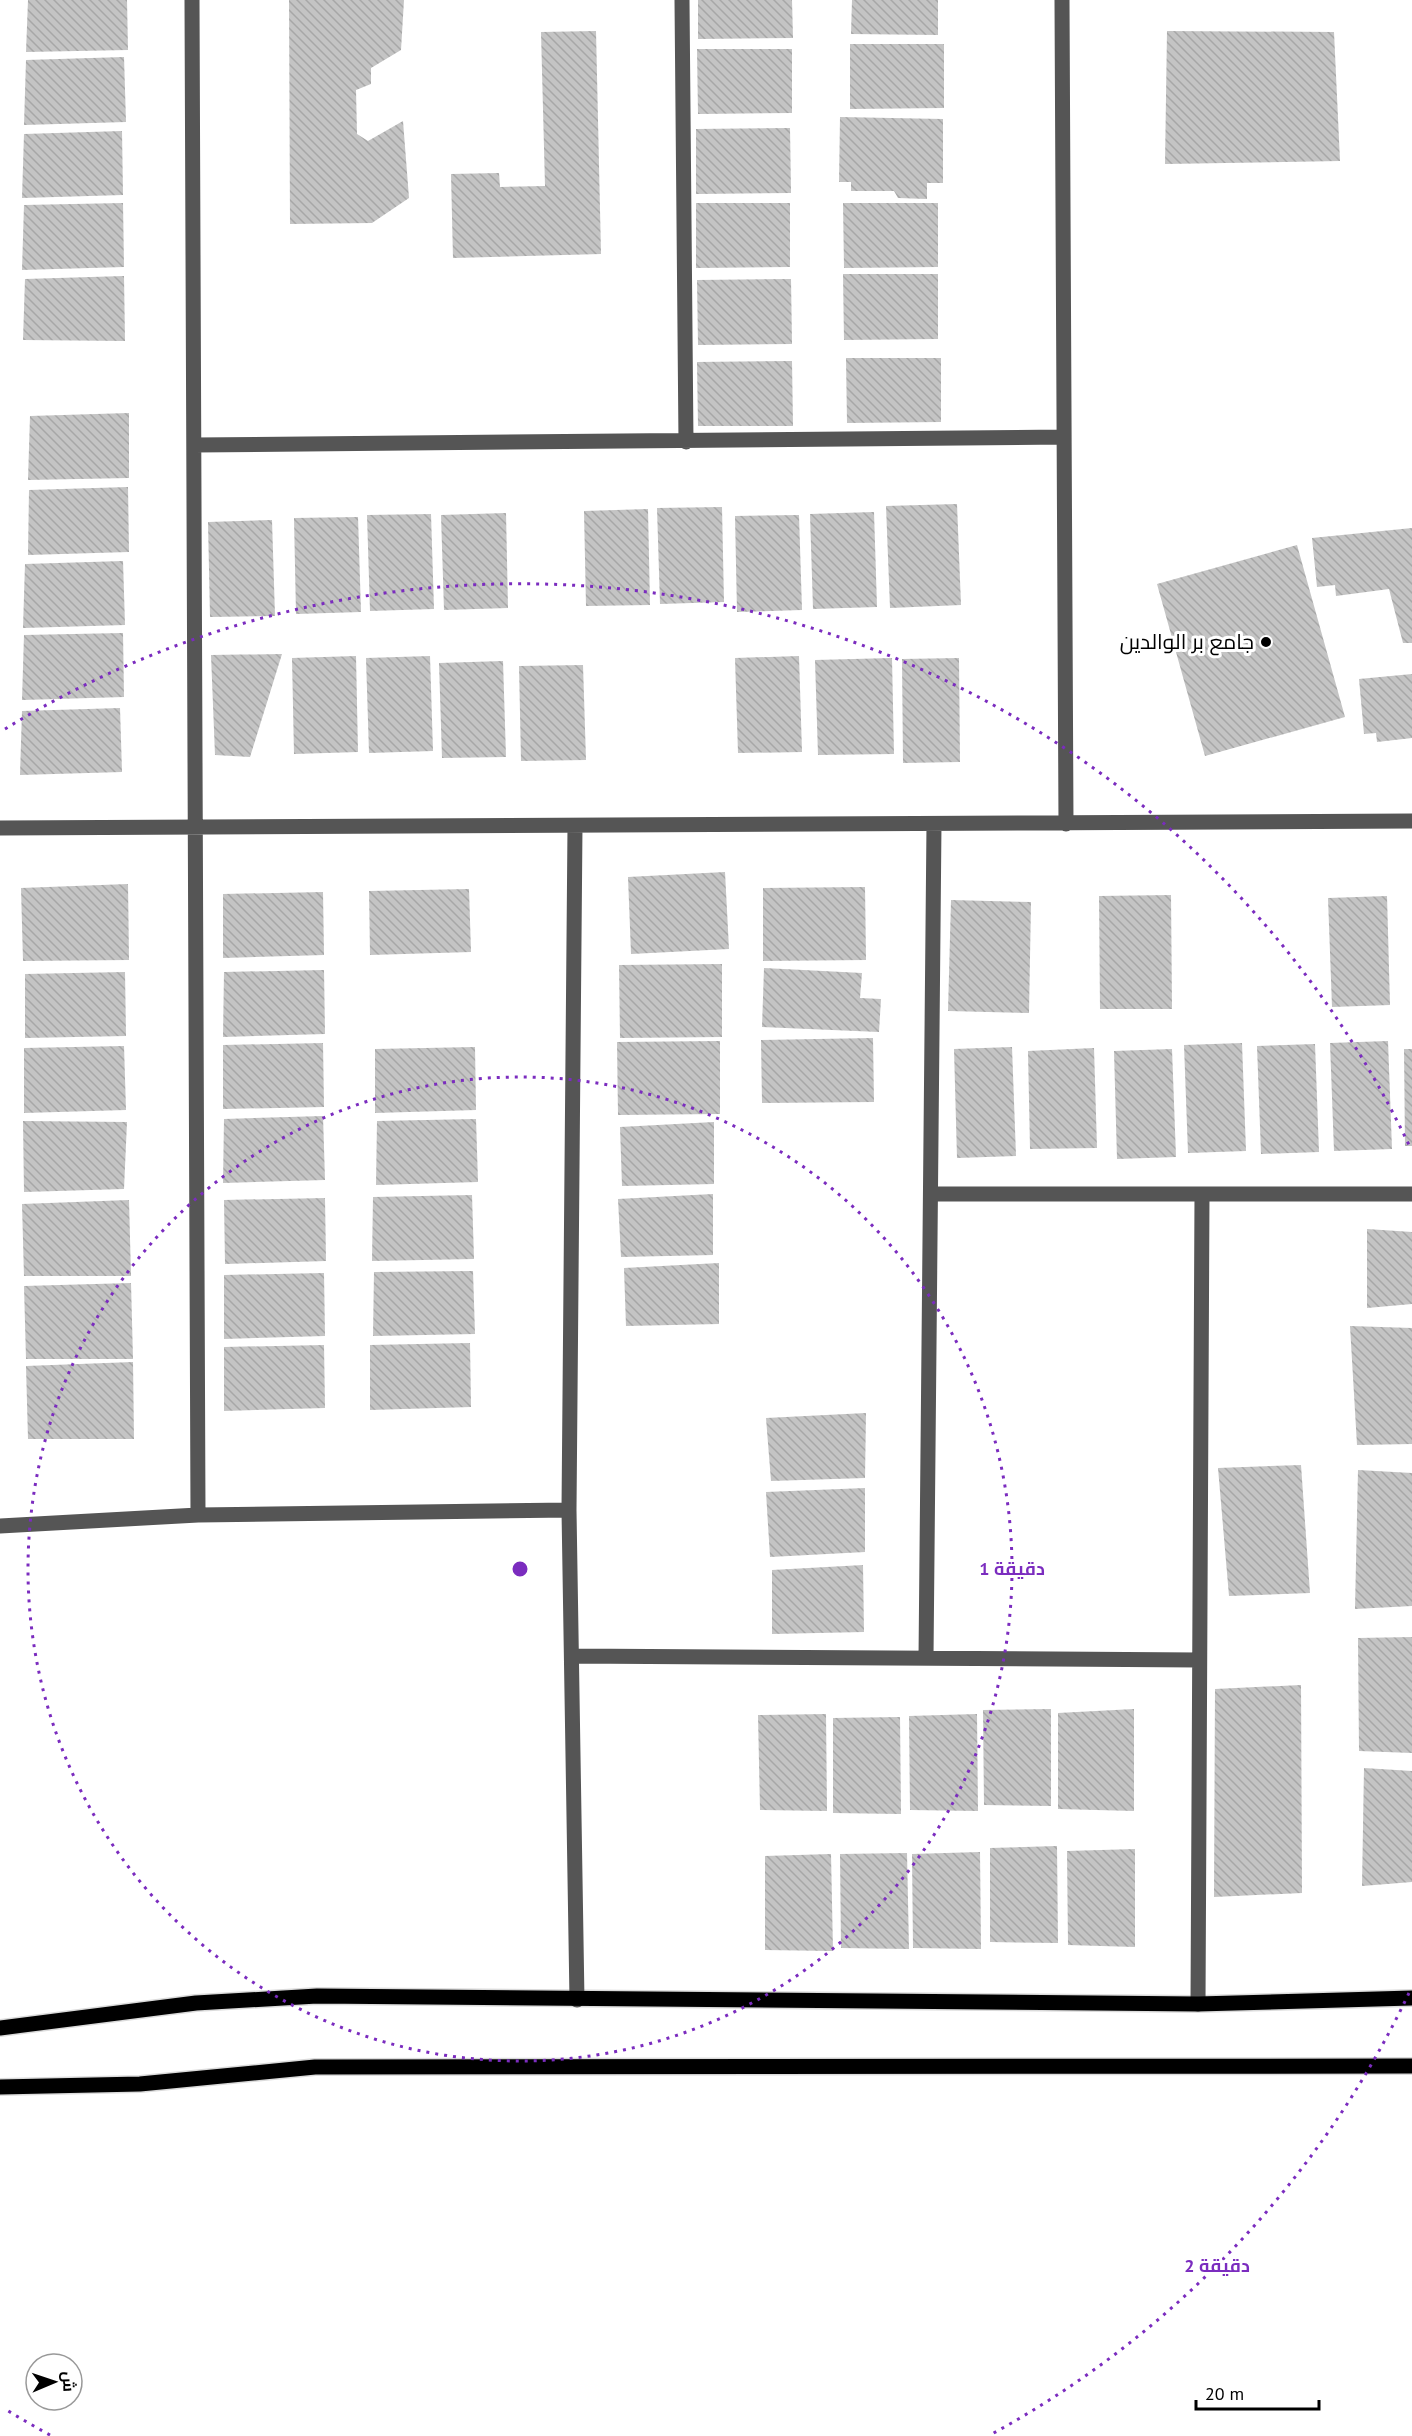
<svg xmlns="http://www.w3.org/2000/svg" width="1412" height="2436" viewBox="0 0 1412 2436" font-family="'PT Sans',Cairo,sans-serif">
  <defs>
    <pattern id="building-back-hatch" width="6" height="6" patternUnits="userSpaceOnUse" patternTransform="scale(1.5)"><rect width="6" height="6" fill="#c4c4c4"/><path d="M-1 5l2 2M0 0l6 6M5-1l2 2" fill="none" stroke="#a7a7a7"/></pattern>
  </defs>
  <rect width="100%" height="100%" fill="#fff"/>
  <path fill="url(#building-back-hatch)" d="M28,0H127L128,50L26,52Z
    M289,0H404L401,50L371,68V84L356,90L357,134L368,141L403,121L409,198L372,223L290,224Z
    M698,0H792L793,38L698,39Z
    M852,0H938V35L851,34Z
    M596,31L601,254L453,258L451,174L499,173L500,187L545,186L541,32Z
    M1167,31L1334,32L1340,161L1165,164Z
    M850,44H944V108L850,109Z
    M697,49H792V113L698,114Z
    M124,57L126,122L24,125L26,60Z
    M840,117L943,119V183H927V199L898,198L894,191H851V182H839Z
    M790,128L791,193L696,194V129Z
    M122,131L123,195L22,198L24,134Z
    M123,203L124,267L22,270L24,205Z
    M696,203H790V267L696,268Z
    M843,203H938V267L844,268Z
    M843,274H938V339L844,340Z
    M124,276L125,341L23,340L25,279Z
    M791,279L792,344L698,345L697,280Z
    M846,358H941V422L847,423Z
    M792,361L793,426H698L697,362Z
    M129,413V478L28,480L30,416Z
    M128,487L129,552L28,555L29,490Z
    M957,504L961,605L890,608L886,506Z
    M722,507L724,602L660,604L657,508Z
    M648,509L650,605L586,606L584,511Z
    M874,512L877,607L813,609L810,514Z
    M506,513L508,608L444,610L441,515Z
    M431,514L434,609L370,611L367,515Z
    M799,515L802,610L737,612L735,516Z
    M358,517L361,612L296,614L294,518Z
    M272,520L275,616L210,617L208,522Z
    M1412,528V643H1403L1389,589L1336,596L1335,585L1317,587L1312,538Z
    M1297,545L1345,717L1205,756L1157,584Z
    M123,561L125,625L23,628L25,564Z
    M123,633L124,697L22,700L24,635Z
    M282,654L250,757L215,755L211,655Z
    M356,656L358,752L294,754L292,658Z
    M430,656L433,751L369,753L366,658Z
    M799,656L802,752L738,753L735,658Z
    M892,658L894,754L818,755L815,660Z
    M959,658L960,762L903,763L902,659Z
    M503,661L506,757L442,758L439,663Z
    M583,665L586,760L521,761L519,666Z
    M1412,674V738L1377,742L1376,733L1364,734L1359,679Z
    M120,708L122,772L20,775L22,711Z
    M725,872L729,949L631,954L628,877Z
    M128,884L129,960L23,961L21,888Z
    M865,887L866,960L763,961V888Z
    M469,889L471,952L370,955L369,891Z
    M323,892L324,955L223,958V894Z
    M1171,895L1172,1009H1100L1099,896Z
    M1387,896L1390,1005L1332,1007L1328,898Z
    M951,900L1031,902L1029,1013L948,1011Z
    M722,964V1037L620,1038L619,965Z
    M764,968L862,973L860,998L881,999L879,1032L762,1027Z
    M324,970L325,1034L223,1037L224,972Z
    M125,972L126,1036L25,1038V974Z
    M873,1038L874,1102L762,1103L761,1040Z
    M720,1041V1114L618,1115L617,1042Z
    M1388,1041L1392,1149L1334,1151L1330,1043Z
    M323,1043L324,1107L223,1109V1045Z
    M1242,1043L1246,1151L1188,1153L1184,1045Z
    M1315,1044L1319,1152L1261,1154L1257,1046Z
    M124,1046L126,1110L24,1113V1048Z
    M475,1047L476,1110L375,1113V1049Z
    M1012,1047L1016,1156L957,1158L954,1049Z
    M1094,1048L1097,1148L1030,1149L1028,1051Z
    M1172,1049L1176,1157L1117,1159L1114,1051Z
    M1404,1049H1412V1146H1405Z
    M323,1116L325,1180L223,1183L224,1119Z
    M476,1119L478,1182L376,1185L377,1121Z
    M23,1121L127,1122L124,1189L24,1192Z
    M714,1122V1184L622,1186L620,1127Z
    M713,1194V1255L621,1257L618,1199Z
    M472,1195L474,1259L372,1261L373,1197Z
    M325,1198L326,1261L225,1264L224,1200Z
    M129,1200L131,1276H24L22,1204Z
    M1367,1229L1412,1232V1304L1367,1308Z
    M719,1263V1324L626,1326L624,1268Z
    M473,1271L475,1334L373,1336L374,1272Z
    M324,1273L325,1336L224,1339V1275Z
    M131,1283L133,1359H26L24,1286Z
    M1350,1326L1412,1328V1444L1357,1445Z
    M470,1343L471,1407L370,1410V1345Z
    M324,1345L325,1408L224,1411V1347Z
    M133,1362L134,1439H28L26,1366Z
    M866,1413L865,1478L771,1481L766,1418Z
    M1301,1465L1310,1593L1229,1596L1218,1468Z
    M1358,1470L1412,1473V1606L1355,1609Z
    M865,1488V1552L770,1557L766,1492Z
    M863,1565L864,1632L772,1634V1570Z
    M1412,1637V1753L1359,1751L1358,1638Z
    M1301,1685L1302,1893L1214,1897L1215,1689Z
    M1051,1709V1806L984,1805L983,1710Z
    M1134,1709V1811L1058,1809V1713Z
    M826,1714L827,1811L760,1810L758,1715Z
    M977,1714L978,1811L910,1810L909,1716Z
    M900,1717L901,1814L833,1813V1718Z
    M1364,1768L1412,1771V1882L1362,1886Z
    M1057,1846L1058,1943L990,1942V1848Z
    M1135,1849V1947L1068,1945L1067,1851Z
    M980,1852L981,1949L913,1948L912,1854Z
    M907,1853L909,1949L841,1948L840,1854Z
    M831,1854L833,1951L765,1950V1856Z"/>
  <g fill="none" stroke-linecap="round" stroke-linejoin="round">
    <defs>
      <path id="major" d="M0,2028L196,2003L317,1996L1198,2004L1412,1998
        M0,2087L140,2084L315,2067L1412,2066"/>
    </defs>
    <use href="#major" stroke="#dbdbdb" stroke-width="18"/>
    <path stroke="#555" stroke-width="15" d="M192,0L198,1515
      M682,0L686,442
      M1062,0L1066,824
      M194,445L1064,437
      M575,826L569,1510L577,2000
      M0,828L1412,821
      M931,1194H1412
      M0,1526L198,1515L569,1510
      M572,1656L1199,1660
      M926,1658L934,824
      M1198,2004L1202,1195"/>
    <use href="#major" stroke="#000" stroke-width="15"/>
  </g>
  <g fill="none" stroke="#7b2cbf" stroke-width="3" stroke-dasharray="3 6">
    <circle cx="520" cy="1569" r="492"/>
    <path d="M1409 1993A985 985 0 0 1 990 2435M50 2435A985 985 0 0 1 5 2409M5 729A985 985 0 0 1 1409 1145"/>
  </g>
  <circle fill="#000" stroke="#fff" stroke-width="2" cx="1266" cy="642" r="6"/>
  <g text-anchor="middle" stroke-width="6" stroke-linejoin="round" paint-order="stroke">
    <g font-size="21" fill="#000" stroke="#fff" text-anchor="end">
      <text x="1254" y="649">جامع بر الوالدين</text>
    </g>
  </g>
  <circle cx="520" cy="1569" r="9" fill="#7b2cbf" stroke="#fff" stroke-width="3"/>
  <g font-size="18" text-anchor="middle" font-weight="bold" fill="#7b2cbf" stroke="#fff" stroke-width="6" stroke-linejoin="round" paint-order="stroke">
    <text x="1012" y="1575">1 دقيقة</text>
    <text x="1217" y="2272">2 دقيقة</text>
  </g>
  <g transform="translate(54 2382) rotate(88)"><circle r="28" fill="#ffffff" stroke="#999999" stroke-width="1.5"/>
  <path d="M0-4.5L10 22L0 15L-10 22Z" fill="#000000"/>
  <text y="-9" font-size="16" font-weight="bold" text-anchor="middle" fill="#000000">ش</text>
  </g>
  <path d="M1196 2400v9h123v-9" fill="none" stroke="#000000" stroke-width="3"/>
  <text x="1205" y="2400" font-size="18" fill="#000000" stroke="#ffffff" stroke-width="4.5" paint-order="stroke">20 m</text>
</svg>
